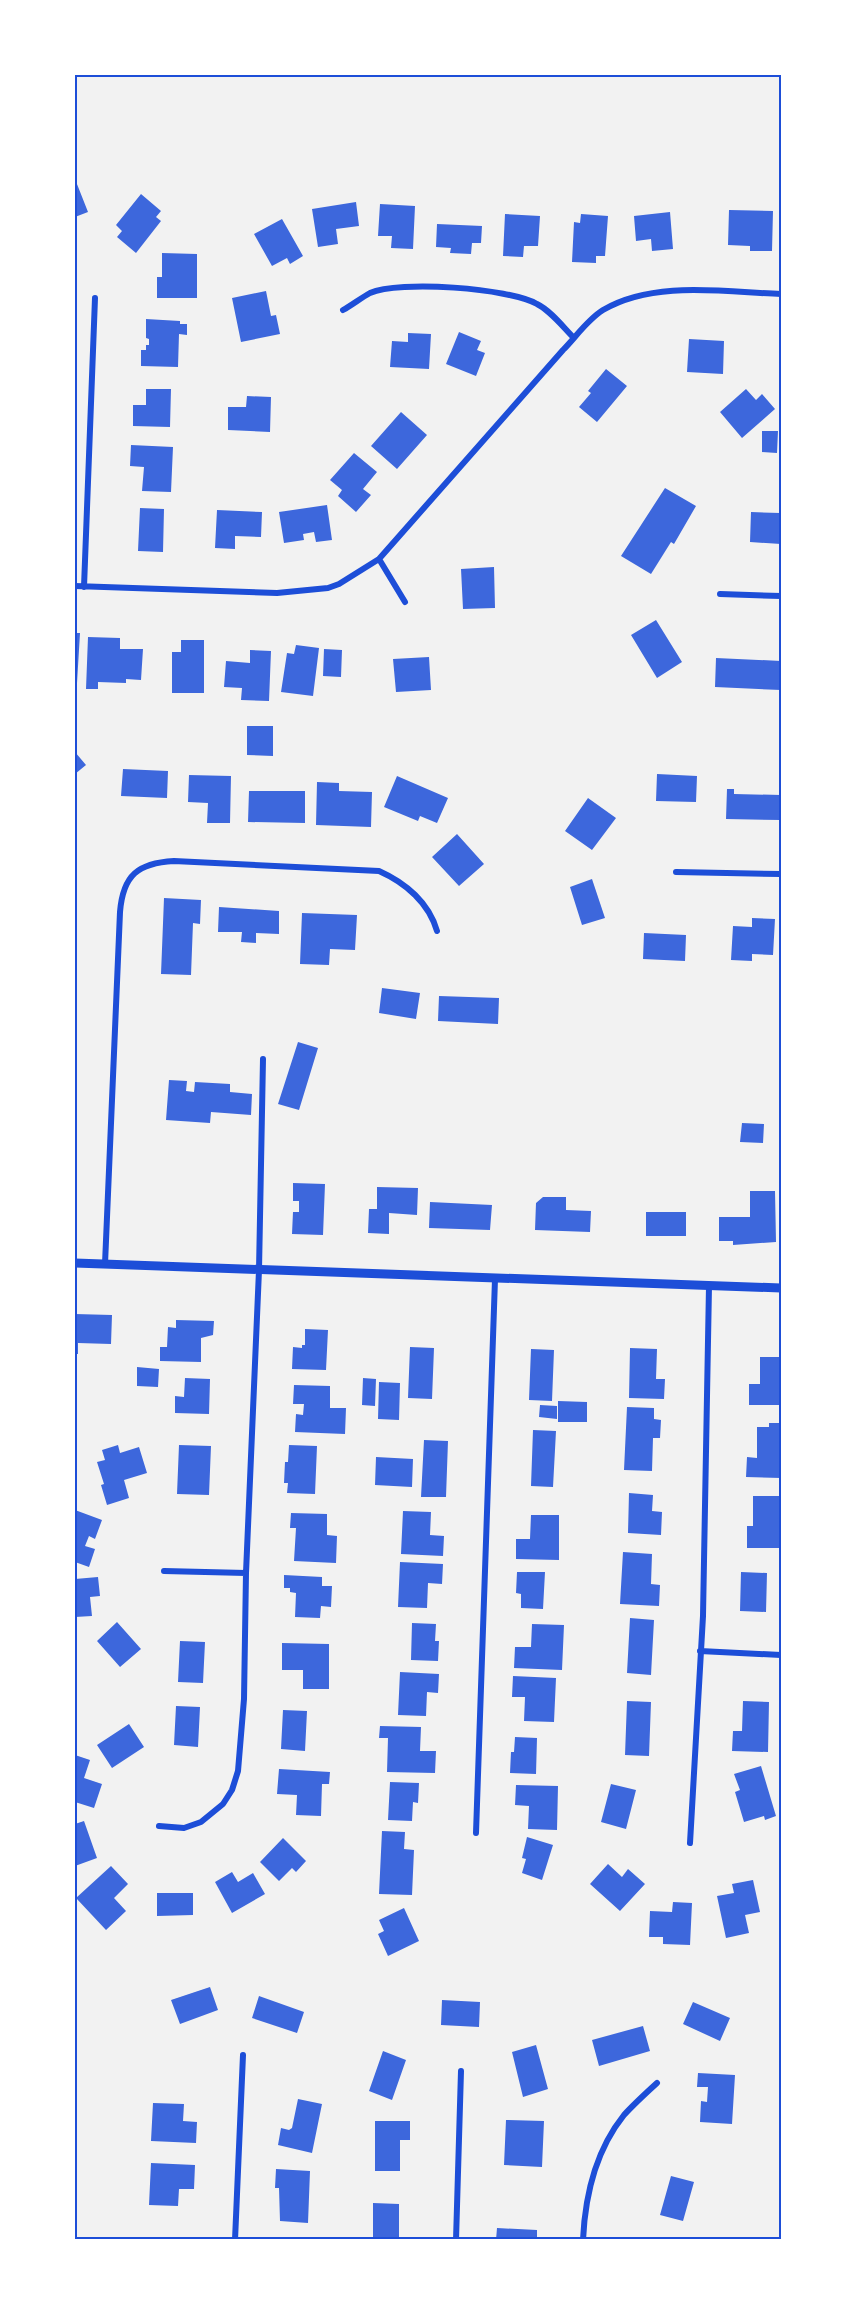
<svg xmlns="http://www.w3.org/2000/svg" width="856" height="2315" viewBox="0 0 856 2315" font-family="Helvetica,sans-serif">
  <rect width="100%" height="100%" fill="#f2f2f2"/>
  <path fill="#3d67dc" d="M75,179L88,212L75,217Z
    M141,194L161,211L156,217L161,221L136,253L117,237L122,231L116,225Z
    M356,202L359,226L336,229L338,244L318,247L312,209Z
    M380,204L415,206L413,249L391,248L392,236H378Z
    M729,210L773,211L772,251H750V246L728,245Z
    M670,212L673,249L652,251L651,239L636,241L634,216Z
    M505,214L540,216L538,246H524L523,257L503,256Z
    M581,214L608,216L605,256H596V263L572,262L574,222L580,223Z
    M282,219L303,256L290,264L287,258L272,266L254,234Z
    M437,224L482,226L481,243H472L471,254L450,253L451,248L436,247Z
    M162,253L197,254V298H157V277H162Z
    M266,291L271,316L276,315L280,334L241,342L232,298Z
    M146,319L180,321V324H187V335L179,334L178,367L141,366V350H146V345H149V339L146,338Z
    M459,332L481,341L477,350L485,353L476,376L446,364Z
    M408,333L431,334L429,369L390,367L392,341L408,342Z
    M689,339L724,341L723,374L687,372Z
    M606,369L627,386L597,422L579,407L591,393L588,391Z
    M146,389H171L170,427L133,426V405H146Z
    M746,389L756,400L762,394L775,409L742,438L720,412Z
    M247,396L271,397L270,432L228,430V407H246Z
    M401,412L427,435L397,469L371,446Z
    M762,431H778L777,453L762,452Z
    M131,445L173,447L171,492L142,491L144,467L130,466Z
    M354,453L377,472L363,489L371,495L356,512L338,496L342,490L330,480Z
    M665,488L696,506L674,544L671,542L651,574L621,556Z
    M327,505L332,540L316,542L314,532L303,534L304,540L284,543L279,512Z
    M140,508L164,509L163,552L138,551Z
    M217,510L262,512L261,537L235,536V549L215,548Z
    M751,512L780,513L781,544L750,542Z
    M494,567L495,608L463,609L461,569Z
    M656,620L682,662L657,678L631,635Z
    M75,633H80L77,683H75Z
    M88,637L120,638V649H143L141,680L126,679V683L98,682V689H86Z
    M181,640H204V693H172V652H181Z
    M296,645L319,648L313,696L281,692L287,653L294,654Z
    M324,649L342,650L341,677L323,676Z
    M250,650L271,651L269,701L241,700L242,688L224,687L226,661L250,663Z
    M429,657L431,690L396,692L393,659Z
    M716,658L781,661V690L715,687Z
    M247,726H273V756L247,755Z
    M75,752L86,765L75,774Z
    M123,769L168,771L167,798L121,796Z
    M657,774L697,776L696,802L656,801Z
    M189,775L231,776L230,823H207L208,803L188,802Z
    M397,776L448,798L437,823L420,816L418,821L384,807Z
    M317,782L339,783V791L372,792L371,827L316,825Z
    M727,789H734V794L781,795V820L726,819Z
    M249,791H305V823L248,822Z
    M588,798L616,818L592,850L565,831Z
    M457,834L484,864L459,886L432,857Z
    M592,879L605,918L582,925L570,887Z
    M164,898L201,900L200,924L193,923L191,975L161,974Z
    M219,907L279,911V934L256,933V943L241,942L242,932H218Z
    M302,913L357,915L355,950L330,949L329,965L300,964Z
    M752,918L775,919L773,955L752,954V961L731,960L733,926L752,927Z
    M644,933L686,935L685,961L643,959Z
    M382,988L420,993L416,1019L379,1013Z
    M439,996L499,998L498,1024L438,1021Z
    M298,1042L318,1048L299,1110L278,1104Z
    M169,1080L187,1081L186,1091L194,1092L195,1082L230,1084V1092L252,1094L251,1115L211,1112L210,1123L166,1120Z
    M742,1123L764,1124L763,1143L740,1142Z
    M293,1183L325,1184L323,1235L292,1234L293,1212H299V1201H293Z
    M377,1187L418,1188L417,1215L389,1213V1234L368,1233L369,1209H377Z
    M750,1191H775L776,1242L733,1245V1241H719V1217H750Z
    M543,1197H566V1210L591,1211L590,1232L535,1230L536,1203Z
    M430,1202L492,1205L490,1230L429,1228Z
    M646,1212H686V1236H646Z
    M75,1314L112,1315L111,1344L78,1343V1354H75Z
    M176,1320L214,1321L213,1335L201,1338V1362L160,1361V1347H167L168,1327L176,1328Z
    M305,1329L328,1330L326,1370L292,1369L293,1347L302,1348V1345H305Z
    M410,1347L434,1348L432,1399L408,1398Z
    M630,1348L657,1349L656,1379H665L664,1399L629,1398Z
    M531,1349L554,1350L552,1401L529,1400Z
    M760,1357H781V1405H749V1384H760Z
    M137,1367L159,1369L158,1387L137,1386Z
    M185,1378L210,1379L209,1414L175,1413V1396L184,1397Z
    M363,1378L376,1379L375,1406L362,1405Z
    M379,1382L400,1383L399,1420L378,1419Z
    M294,1385L330,1386V1408H346L345,1434L295,1432L296,1414L303,1415L304,1404H293Z
    M558,1401L587,1402V1422H558Z
    M540,1405L557,1406V1419L539,1417Z
    M627,1407L654,1408V1419L661,1420L660,1438H653L652,1471L624,1470Z
    M769,1423H781V1478L746,1477L747,1457L757,1458V1427H769Z
    M533,1430L556,1431L553,1487L531,1486Z
    M424,1440L448,1441L446,1497H421Z
    M118,1445L120,1453L139,1447L147,1473L124,1480L129,1498L107,1505L101,1485L104,1484L97,1462L105,1460L102,1450Z
    M179,1445L211,1446L209,1495L177,1494Z
    M289,1445L317,1446L315,1494L287,1493L288,1483H284L285,1462H288Z
    M376,1457L413,1459L412,1487L375,1485Z
    M629,1493L653,1495L652,1511L662,1512L661,1535L628,1533Z
    M753,1496H781V1548H747V1526H753Z
    M75,1510L102,1520L95,1539L89,1536L85,1546L95,1549L89,1567L75,1562Z
    M403,1511L431,1512L430,1535L444,1536L443,1556L401,1554Z
    M291,1513L327,1514V1535L337,1536L336,1563L294,1561L296,1528H290Z
    M531,1515H559V1560L516,1559V1539H530Z
    M623,1552L652,1554L651,1584L660,1585L659,1606L620,1604Z
    M400,1562L443,1564L442,1584L428,1583L427,1608L398,1607Z
    M517,1572H545L543,1609L521,1608V1594L516,1593Z
    M741,1572L767,1573L766,1612L740,1611Z
    M284,1575L322,1577V1586H332L331,1607L321,1606L320,1618L295,1617L296,1593L290,1592V1588H284Z
    M98,1577L100,1596L90,1597L92,1616L75,1617V1579Z
    M630,1618L654,1620L651,1675L627,1673Z
    M117,1622L141,1649L120,1667L97,1641Z
    M412,1623L436,1624L435,1641H439L438,1661L411,1660Z
    M532,1624L564,1625L562,1670L514,1668L515,1647H531Z
    M180,1641L205,1642L203,1683L178,1682Z
    M282,1643L329,1644V1689H303V1670H282Z
    M400,1672L439,1674L438,1693L427,1692L426,1716L398,1715Z
    M513,1676L556,1678L554,1722L524,1721L525,1697H512Z
    M627,1701L651,1702L649,1756L625,1755Z
    M743,1701L769,1702L768,1752L732,1751L733,1731H742Z
    M176,1706L200,1707L198,1747L174,1745Z
    M283,1710L307,1711L305,1751L281,1749Z
    M129,1724L144,1747L112,1768L97,1745Z
    M380,1726L421,1727L420,1751H436L435,1773L387,1772L388,1738H379Z
    M515,1737L537,1738L536,1774L510,1773L511,1752H514Z
    M75,1755L90,1760L84,1778L102,1784L94,1808L75,1802Z
    M761,1766L776,1816L765,1820L764,1816L744,1822L735,1792L740,1790L734,1774Z
    M279,1769L330,1772L329,1784H322L321,1816L296,1815L297,1795L277,1794Z
    M390,1782L419,1783L418,1803L413,1802L412,1821L388,1820Z
    M611,1784L636,1790L626,1829L601,1822Z
    M516,1785L558,1786L557,1830L528,1829L529,1806L515,1805Z
    M84,1821L97,1858L75,1866V1824Z
    M382,1831L405,1832L404,1849L414,1850L412,1895L379,1894Z
    M527,1837L553,1845L542,1880L522,1873L526,1859L522,1858Z
    M283,1838L306,1861L296,1872L292,1868L279,1881L260,1862Z
    M608,1864L622,1877L628,1869L645,1884L620,1911L590,1884Z
    M111,1866L128,1884L114,1898L126,1911L106,1930L76,1898Z
    M232,1872L238,1882L253,1873L265,1894L232,1913L215,1882Z
    M753,1880L760,1912L745,1915L749,1933L726,1938L717,1896L734,1893L732,1884Z
    M157,1893H193V1915L157,1916Z
    M673,1902L692,1903L690,1945L663,1944V1937H649L650,1911L672,1912Z
    M404,1908L419,1941L388,1956L378,1934L384,1931L379,1920Z
    M210,1987L218,2010L180,2024L171,2000Z
    M259,1996L304,2012L297,2033L252,2018Z
    M442,2000L480,2002L479,2027L441,2025Z
    M693,2002L730,2018L720,2041L683,2024Z
    M643,2026L650,2051L599,2066L592,2040Z
    M536,2045L548,2089L523,2097L512,2052Z
    M383,2051L406,2060L392,2100L369,2091Z
    M698,2073L735,2075L732,2124L700,2122L701,2101L707,2102L708,2087H697Z
    M298,2099L322,2104L312,2153L278,2145L281,2128L289,2130L292,2128Z
    M153,2103L184,2104L183,2121L197,2122L196,2143L151,2141Z
    M506,2120L544,2121L542,2167L504,2165Z
    M375,2121H410V2140H400V2171H375Z
    M151,2163L195,2165L194,2189H179L178,2206L149,2205Z
    M276,2169L310,2171L308,2223L280,2221L279,2188H275Z
    M671,2176L694,2182L683,2221L660,2215Z
    M373,2203L399,2204V2240H373Z
    M497,2228L537,2230V2240H496Z"/>
  <g fill="none" stroke-linecap="round" stroke-linejoin="round">
    <path stroke="#1d4ed8" stroke-width="6" d="M343,310C352,305 361,298 370,293C399,280 509,288 537,304C551,311 563,327 574,338
      M379,559L405,602
      M75,586L277,593L328,588L339,584L379,559L563,350C576,337 587,320 603,310C654,280 724,292 781,294
      M84,587L95,298
      M720,594L781,596
      M676,872L781,874
      M105,1264L120,912C123,875 138,863 174,861L379,871C406,883 429,903 437,931
      M164,1571L246,1573
      M700,1651L781,1655
      M159,1826L184,1828L201,1822L223,1804L232,1790L238,1771L244,1699L246,1573L259,1270L263,1059
      M476,1833L495,1279
      M690,1843L703,1616L709,1286
      M235,2240L243,2055
      M456,2240L461,2071
      M583,2240C585,2196 596,2150 624,2115C634,2104 646,2093 657,2083"/>
    <path stroke="#1d4ed8" stroke-width="9" d="M75,1263L781,1288"/>
  </g>
  <rect width="856" height="2315" fill="none" stroke="#ffffff" stroke-width="153"/>
  <rect x="76" y="76" width="704" height="2162" fill="none" stroke="#1d4ed8" stroke-width="2"/>
</svg>
